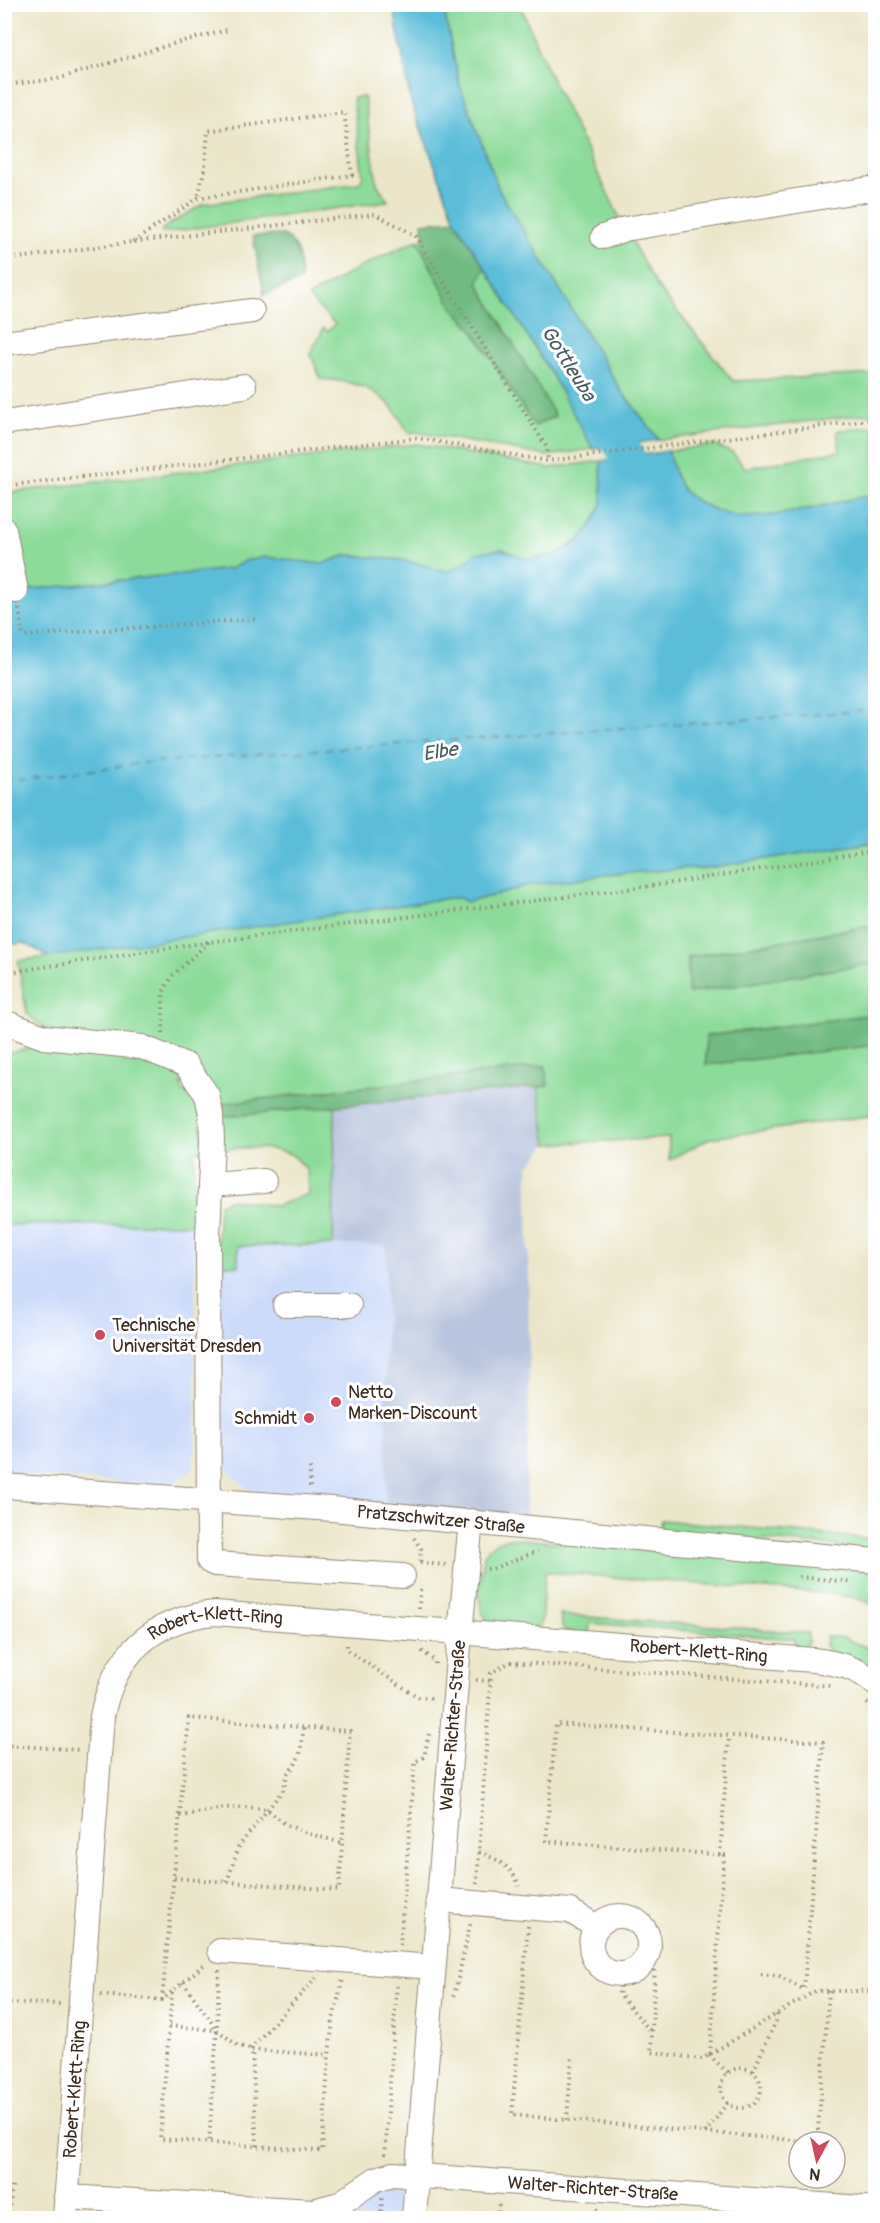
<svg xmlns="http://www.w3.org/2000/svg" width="880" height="2223" viewBox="0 0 880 2223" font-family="Pangolin,sans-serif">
  <rect width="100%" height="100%" fill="#fff"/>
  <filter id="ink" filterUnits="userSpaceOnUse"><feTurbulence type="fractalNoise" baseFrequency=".0167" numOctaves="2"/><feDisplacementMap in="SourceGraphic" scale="12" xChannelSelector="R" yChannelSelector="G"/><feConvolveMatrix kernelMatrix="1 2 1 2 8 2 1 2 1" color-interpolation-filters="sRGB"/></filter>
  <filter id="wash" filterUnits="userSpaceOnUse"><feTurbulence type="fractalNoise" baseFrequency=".008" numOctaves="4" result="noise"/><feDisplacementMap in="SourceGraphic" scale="24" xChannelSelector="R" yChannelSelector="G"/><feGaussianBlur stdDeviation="1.35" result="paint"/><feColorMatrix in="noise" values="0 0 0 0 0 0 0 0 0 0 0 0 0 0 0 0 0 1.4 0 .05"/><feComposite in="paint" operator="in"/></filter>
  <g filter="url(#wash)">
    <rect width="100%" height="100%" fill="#ebe6c9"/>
    <path fill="#cddbfa" d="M195,1224L196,1444L193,1469L175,1482L157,1485L5,1474L4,1225Z
      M386,1245V1503L250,1491L228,1471L218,1446L216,1264L225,1265L238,1246Z
      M410,2181L407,2218H74L75,2208L301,2217L373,2188Z"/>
    <path fill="#b9c5de" d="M538,1088L547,1144L528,1167L529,1368L526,1515L386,1503V1245H333L335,1106Z"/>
    <path fill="#8cdb9a" stroke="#64825c" stroke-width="1.5" d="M443,5H520L545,65L625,229L656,285L733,381L875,374V413L659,440L620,389L499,190L459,83Z
      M364,97L377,184L388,201L162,233V229L203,204L359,183L363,176L353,98Z
      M417,240L452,307L471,327L535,426L555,416L477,283L485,267L552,375L593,449L547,456L416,432L409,433C402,423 396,410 387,402C369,384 345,381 321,379L310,353L320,336L323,328L328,331L335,324L308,297L358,268Z
      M875,426V494C833,503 789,516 745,517C728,517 694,503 683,490C675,481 672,463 668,451L714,445L733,453L745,468L840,451L837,431Z
      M417,444L549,468L601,461L602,504L594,521L581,539L555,555L526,559L502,549L466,562L449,572L403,560L347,555L322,564L266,557L245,561L231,569L5,592L4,493Z
      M875,842V925L688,957V993L875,963V1014L707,1036L706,1064L875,1045V1115L710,1138L669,1160V1138L547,1144L538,1088L548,1086L545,1066L218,1104L196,1066L47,1030L27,1014L18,961L449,898H460L467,902L508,892L524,886L605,875L688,868L700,869Z
      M69,1045L141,1052L191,1081L181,1084L183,1092L198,1093L204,1150L194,1152L195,1224L5,1225L4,1054L32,1048Z
      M335,1106L333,1245L238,1246V1266L216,1264L219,1204L231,1199L276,1206L308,1194L307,1170C302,1165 296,1156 290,1154C268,1146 242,1147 220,1150L221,1117Z
      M661,1520L875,1539V1550L659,1530Z
      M510,1538L875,1571V1604L851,1597L831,1594L545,1572L541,1623L538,1628L493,1627C471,1607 481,1583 484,1556C489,1544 498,1541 510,1538Z
      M560,1615L808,1633V1642L804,1648L793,1651L794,1639L590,1623L589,1636L563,1630Z
      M826,1636L844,1638L875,1651V1671L829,1652L825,1644Z"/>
    <path fill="#71bb82" stroke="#567250" stroke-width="1.5" d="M455,220L485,267L478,283L555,416L534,426L471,327L452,307L417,240L425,238L422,223Z
      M283,235C300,246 300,260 301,280L264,295L253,236Z
      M875,925V963L688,993V957Z
      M875,1014V1045L706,1065V1036Z
      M545,1066L548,1086L221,1117L218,1104Z"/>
    <path fill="#5bbdd9" stroke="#4b747c" stroke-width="1.5" d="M393,5H443L459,83L499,190L620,389L659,440L593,449L552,375L455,220L411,102Z
      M668,451C672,463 675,481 683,490C694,503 728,517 745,517C789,516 833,503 875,494V842L700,869L688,868L605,875L524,886L508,892L467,902L460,898H449L50,957L24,943L5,945V592L231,569L245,561L266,557L322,564L347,555L403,560L449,572L466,562L475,553L502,549L526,559L555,555L574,545L581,539L594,521L602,504L601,461Z"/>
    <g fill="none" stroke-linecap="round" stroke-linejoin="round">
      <path stroke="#5bbdd9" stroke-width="34" d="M596,406L628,457L645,499"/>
      <path stroke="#465d5f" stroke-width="1.5" stroke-dasharray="8 6" stroke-linecap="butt" d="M4,782L152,762L876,710"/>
    </g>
  </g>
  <g filter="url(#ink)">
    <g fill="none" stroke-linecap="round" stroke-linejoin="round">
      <defs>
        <g id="minor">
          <path d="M603,237L625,229L876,188"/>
          <path d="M4,343L252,311"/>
          <path d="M4,423L244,386"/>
          <path d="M4,530L16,591"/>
          <path d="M4,1022L44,1037L142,1047L186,1065L207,1095L211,1114L212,1140L208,1237L209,1561L215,1564L403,1576"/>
          <path d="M210,1185L264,1181"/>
          <path d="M285,1305H349"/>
          <path id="s1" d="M4,1486L332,1509L876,1561"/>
          <path d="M438,1900L570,1911L597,1927"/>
          <circle cx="620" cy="1945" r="29"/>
          <path d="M220,1951L433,1967"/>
          <path id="s2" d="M66,2197L313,2211L339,2204L376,2179L393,2174L876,2209"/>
          <path id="s3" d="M65,2218L102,1716C114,1655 152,1619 215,1613L813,1660C837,1663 857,1667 876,1684"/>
          <path id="s4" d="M414,2218L460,1633L471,1521"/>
        </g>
      </defs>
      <use href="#minor" stroke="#938874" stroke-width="26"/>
      <path stroke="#938874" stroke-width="4" stroke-dasharray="1.5 4.5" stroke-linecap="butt" d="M4,85L57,79L179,42L228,30
        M133,242L198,198L352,175L344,112L208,131L205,167L198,198
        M4,260L132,242L375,214L415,235L547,448L548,461
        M4,486L416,438L548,461L876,419
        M19,609L23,636L255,619
        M4,973L209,942L658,885L876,851
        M163,1033V992L172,976L209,942
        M310,1487V1466
        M414,1538L421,1549L420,1564
        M420,1563L446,1565
        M487,1569H492L538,1551
        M799,1577L851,1582
        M419,1609L420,1590
        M347,1645V1650L418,1697L432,1698
        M422,1651L435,1661V1664
        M476,1680L491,1681
        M867,1703L871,1706L876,1721
        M4,1745L81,1750
        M180,1816L224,1808L244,1807L267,1809L285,1824L307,1833L342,1843
        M479,1852C497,1859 512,1866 519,1886
        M720,1855L729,1736
        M876,1856V1857
        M227,1882L239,1846L283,1790L288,1773L295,1765L300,1754L304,1727
        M477,1884L491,1673L510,1662L832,1686
        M528,1926L512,2115L815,2142
        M400,1945L415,1762L424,1757L429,1734
        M643,1962L655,1964L651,2052L702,2059L815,1991H876
        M219,1970L217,2030L237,2045L252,2050
        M621,1974L619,1994L652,2033
        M761,1974L779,1976L805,1990
        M183,1982L217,2030L209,2142
        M172,1992L160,2139L322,2151L329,2055L333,2019L343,1979
        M101,1995L162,2000L206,1963
        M454,1996L471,1921
        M162,2000L189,1718L350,1731L339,1890L174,1878
        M4,2003L62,2004
        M169,2026L216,2030
        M250,2049L316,1978
        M710,2054L724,1855L546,1841L556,1724L823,1742L804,1989
        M709,2055L728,2073
        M721 2088a20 20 0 1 1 40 0a20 20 0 1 1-40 0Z
        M753,2071L776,2021L777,2014
        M567,2120L572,2056
        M705,2133L728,2102
        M817,2142L829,1991
        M257,2146L252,2050L329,2055
        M385,2155L397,1983
        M596,2209L606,2218
        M9,2218L12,2185
        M381,2218L382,2198
        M498,2218L499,2201"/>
      <use href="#minor" stroke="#fff" stroke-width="24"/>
    </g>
  </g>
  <g fill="#d1495b" stroke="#fff" stroke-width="2">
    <circle cx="100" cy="1335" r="6"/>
    <circle cx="336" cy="1402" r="6"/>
    <circle cx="309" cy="1418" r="6"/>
  </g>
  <g text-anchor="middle" stroke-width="6" stroke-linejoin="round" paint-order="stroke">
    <g font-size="18" fill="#3b2a1e" stroke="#fff" text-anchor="start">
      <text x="112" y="1331">Technische<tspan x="112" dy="21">Universität Dresden</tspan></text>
      <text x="348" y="1398">Netto<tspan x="348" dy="21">Marken-Discount</tspan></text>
      <text x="297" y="1424" text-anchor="end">Schmidt</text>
    </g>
    <g font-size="18" fill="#3b2a1e" stroke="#fff">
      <text dy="6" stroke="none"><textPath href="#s1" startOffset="438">Pratzschwitzer Straße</textPath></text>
      <text dy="6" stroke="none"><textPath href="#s3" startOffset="668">Robert-Klett-Ring</textPath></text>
      <text dy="6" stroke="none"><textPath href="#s3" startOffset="1154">Robert-Klett-Ring</textPath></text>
      <text dy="6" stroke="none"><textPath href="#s4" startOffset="494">Walter-Richter-Straße</textPath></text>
      <text dy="6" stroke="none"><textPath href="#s3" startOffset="129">Robert-Klett-Ring</textPath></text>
      <text dy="6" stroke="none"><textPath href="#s2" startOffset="537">Walter-Richter-Straße</textPath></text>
    </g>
    <g font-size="20" font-style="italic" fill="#465d5f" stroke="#fff">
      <text transform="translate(569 363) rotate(58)" y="7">Gottleuba</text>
      <text transform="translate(440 751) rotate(-9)" y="7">Elbe</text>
    </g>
  </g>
  <rect width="880" height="2223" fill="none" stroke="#fff" stroke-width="24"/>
  <g transform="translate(817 2160) rotate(188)"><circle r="28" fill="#ffffff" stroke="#b1aaa5" stroke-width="1.5"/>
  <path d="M0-4.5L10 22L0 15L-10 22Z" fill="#d1495b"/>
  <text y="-9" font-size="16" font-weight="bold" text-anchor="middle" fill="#3b2a1e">N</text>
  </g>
</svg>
